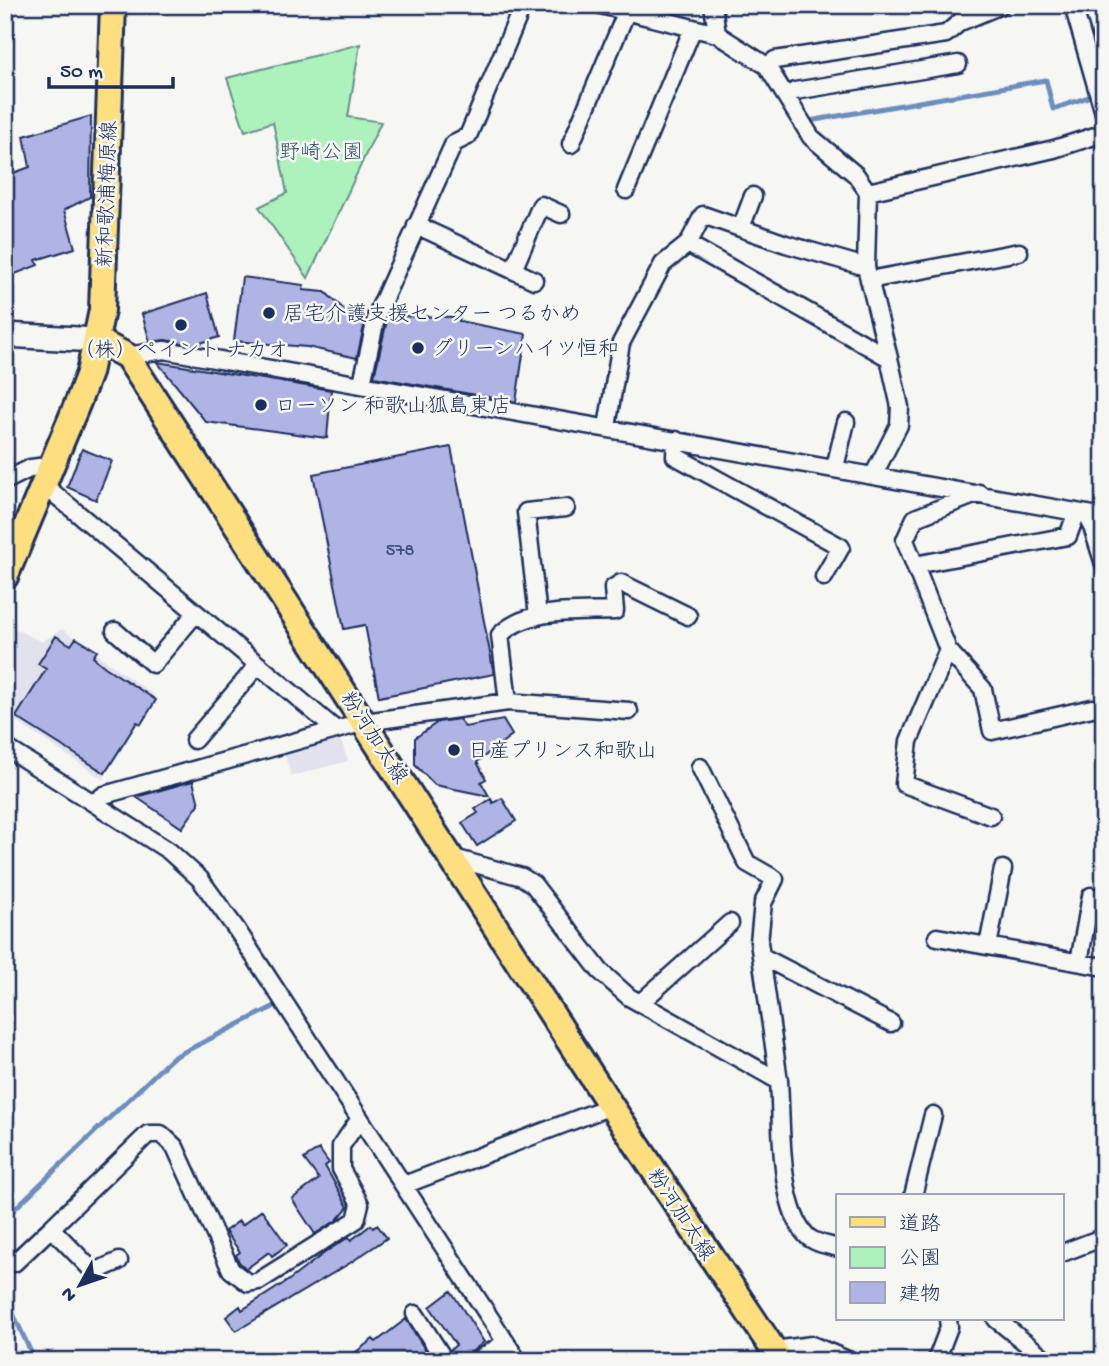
<svg xmlns="http://www.w3.org/2000/svg" width="1109" height="1366" viewBox="0 0 1109 1366" font-family="'Gochi Hand','Klee One',sans-serif">
  <rect width="100%" height="100%" fill="#f6f6f2"/>
  <filter id="ink" filterUnits="userSpaceOnUse"><feTurbulence type="fractalNoise" baseFrequency=".0143" numOctaves="2"/><feDisplacementMap in="SourceGraphic" scale="14" xChannelSelector="R" yChannelSelector="G"/><feConvolveMatrix kernelMatrix="1 2 1 2 8 2 1 2 1" color-interpolation-filters="sRGB"/></filter>
  <g filter="url(#ink)">
    <path fill="#e1e2ee" d="M5,624L42,642L62,629L155,696L103,779L5,714Z
      M339,736L348,761L291,776L284,752Z"/>
    <path fill="#adf1bc" stroke="#64908d" stroke-width="2" d="M360,44L348,117L381,122L308,278L259,207L287,193L273,122L245,131L227,78Z"/>
    <g fill="none" stroke-linecap="round" stroke-linejoin="round">
      <path stroke="#6c8ebd" stroke-width="5" d="M637,5L667,14
        M759,52L782,74L791,90
        M806,116L809,121L1046,80L1053,109L1097,94
        M5,1218L172,1058L273,1007
        M5,1296L35,1361"/>
    </g>
    <path fill="#afb4e5" stroke="#1b2f5e" stroke-width="2" d="M91,116L90,197L64,210L75,248L36,260L38,265L5,278V249L10,247L5,230V176L30,167L24,136Z
      M242,277L304,285L303,290L325,292L349,314L366,317L357,358L307,347L234,341Z
      M207,293L219,337L194,345L165,340L150,342L142,314Z
      M388,316L460,317L459,321L526,334L516,402L374,377Z
      M157,362L331,390L327,438L206,422Z
      M451,447L494,674L379,697L365,625L344,629L313,474Z
      M82,449L112,461L96,500L67,487Z
      M56,636L71,645L76,638L97,651L93,657L105,667L156,700L141,724L137,722L105,773L16,717L46,669L38,664Z
      M459,719L465,727L503,720L512,735L477,762L486,779L481,782L489,796L435,785L415,765V738L438,722Z
      M193,781L199,804L182,828L136,797Z
      M502,798L516,821L477,846L462,823L478,813L475,809L491,799L493,803Z
      M319,1149L329,1163L325,1166L348,1207L337,1220L315,1234L292,1199L319,1179L304,1159Z
      M262,1210L287,1245L272,1256L269,1252L246,1269L239,1262L236,1255L240,1252L225,1231L239,1221L242,1225Z
      M371,1225L373,1228L377,1225L387,1238L350,1263L236,1331L226,1317L240,1306L242,1310L289,1280L327,1251L349,1237L351,1240Z
      M451,1291L484,1342L460,1361H455L450,1350L456,1345L430,1307Z
      M406,1319L432,1361H344L373,1339L376,1342Z"/>
    <g fill="none" stroke-linecap="round" stroke-linejoin="round">
      <defs>
        <path id="minor" d="M601,5L717,34L767,66L811,137L856,175L868,192L1054,149L1104,133
          M713,5L717,34
          M1073,5L1104,113
          M767,66L775,60L946,34L960,22L1001,5
          M787,96L795,91L958,64
          M571,144L626,13
          M626,190L693,28
          M868,192L866,267L889,358
          M416,225L534,280
          M741,228L753,196
          M688,244L703,215L786,244L866,267
          M513,270L541,205L561,214
          M869,280L1019,252
          M127,356L164,350L1104,517
          M362,383L377,314L454,143L468,136L523,5
          M607,427L621,343L663,264L688,244L889,358L900,407L899,425L874,474
          M676,440L675,456L841,547L824,577
          M835,467L846,422
          M5,481L31,468L54,465
          M45,486L336,730L365,722L508,702L629,711
          M979,493L915,518L905,540L948,650L909,741L904,784L991,816
          M1088,514L1104,564
          M915,565L1068,536L1077,512
          M538,616L526,512L566,508
          M115,631L153,664L196,613
          M948,650L983,689L992,731L1092,708
          M508,702L500,635C528,607 578,613 615,611L613,588L621,583L688,616
          M194,740L258,665
          M5,747L169,851L200,879L237,930L518,1361
          M700,767L747,863L775,879L763,903L759,942L779,1081
          M94,803L104,795L336,730
          M454,858L522,877L533,884L600,971L629,997L779,1081C782,1122 778,1206 807,1236C814,1243 828,1245 838,1248
          M937,937L1104,967
          M988,946L1003,869
          M761,956L891,1023
          M1079,962L1091,896
          M640,1003L730,923
          M404,1185L611,1106
          M913,1196L933,1115
          M1062,1253L1104,1237
          M119,1261L94,1272L51,1228L148,1134H161L175,1147L231,1270L248,1283L259,1281L356,1220L360,1204L341,1169V1146L359,1120
          M14,1263L51,1228
          M415,1314L445,1361
          M996,1319L1048,1361
          M774,1350L812,1345L850,1361
          M477,1361L506,1342
          M936,1361L949,1327L948,1319"/>
        <path id="secondary" d="M5,335L96,340"/>
        <path id="primary" d="M96,340L127,356L611,1106L781,1361
          M5,577L78,402L89,373L102,310L113,5"/>
      </defs>
      <use href="#minor" stroke="#1b2f5e" stroke-width="21"/>
      <use href="#secondary" stroke="#1b2f5e" stroke-width="28"/>
      <use href="#primary" stroke="#1b2f5e" stroke-width="30"/>
      <use href="#minor" stroke="#f6f6f2" stroke-width="16"/>
      <use href="#secondary" stroke="#f6f6f2" stroke-width="23"/>
      <use href="#primary" stroke="#fddf80" stroke-width="24"/>
    </g>
  </g>
  <g fill="#1b2f5e" stroke="#f6f6f2" stroke-width="2.5">
    <circle cx="269" cy="313" r="7"/>
    <circle cx="181" cy="325" r="7"/>
    <circle cx="418" cy="348" r="7"/>
    <circle cx="261" cy="405" r="7"/>
    <circle cx="454" cy="750" r="7"/>
  </g>
  <g text-anchor="middle" stroke-width="5" stroke-linejoin="round" paint-order="stroke">
    <g font-size="18" fill="#405080">
      <text x="400" y="555">578</text>
    </g>
    <g font-size="21" fill="#385671" stroke="#f6f6f2">
      <text x="321" y="158">野崎公園</text>
    </g>
    <g font-size="21" fill="#1b2f5e" stroke="#f6f6f2">
      <text transform="translate(106 194) rotate(-88)" y="7">新和歌浦梅原線</text>
      <text transform="translate(375 737) rotate(57)" y="7">粉河加太線</text>
      <text transform="translate(682 1214) rotate(57)" y="7">粉河加太線</text>
    </g>
    <g font-size="21" fill="#1b2f5e" stroke="#f6f6f2" text-anchor="start">
      <text x="283" y="320">居宅介護支援センター つるかめ</text>
      <text x="432" y="355">グリーンハイツ恒和</text>
      <text x="181" y="356" text-anchor="middle">（株）ペイント ナカオ</text>
      <text x="275" y="412">ローソン 和歌山狐島東店</text>
      <text x="468" y="757">日産プリンス和歌山</text>
    </g>
  </g>
  <rect width="1109" height="1366" fill="none" stroke="#f6f6f2" stroke-width="28"/>
  <rect x="14" y="14" width="1081" height="1338" fill="none" stroke="#1b2f5e" stroke-width="2.5" filter="url(#ink)"/>
  <rect x="836" y="1194" width="228" height="126" fill="#f6f6f2" stroke="#9ea6b7" stroke-width="2"/>
  <rect x="850" y="1217" width="35" height="10" fill="#fddf80" stroke="#9ea6b7" stroke-width="2"/>
  <text x="899" y="1230" font-size="21" fill="#1b2f5e">道路</text>
  <rect x="850" y="1247" width="35" height="21" fill="#adf1bc" stroke="#9ea6b7" stroke-width="2"/>
  <text x="899" y="1264" font-size="21" fill="#1b2f5e">公園</text>
  <rect x="850" y="1282" width="35" height="21" fill="#afb4e5" stroke="#9ea6b7" stroke-width="2"/>
  <text x="899" y="1300" font-size="21" fill="#1b2f5e">建物</text>
  <g transform="translate(80 1285) rotate(230)" stroke="#f6f6f2" stroke-width="5" paint-order="stroke">
  <path d="M0-5L12 26L0 18L-12 26Z" fill="#1b2f5e"/>
  <text y="-10" font-size="19" font-weight="bold" text-anchor="middle" fill="#1b2f5e">N</text>
  </g>
  <path d="M49 77v10h124v-10" fill="none" stroke="#1b2f5e" stroke-width="3.5"/>
  <text x="60" y="77" font-size="21" fill="#1b2f5e" stroke="#f6f6f2" stroke-width="5" paint-order="stroke">50 m</text>
</svg>
